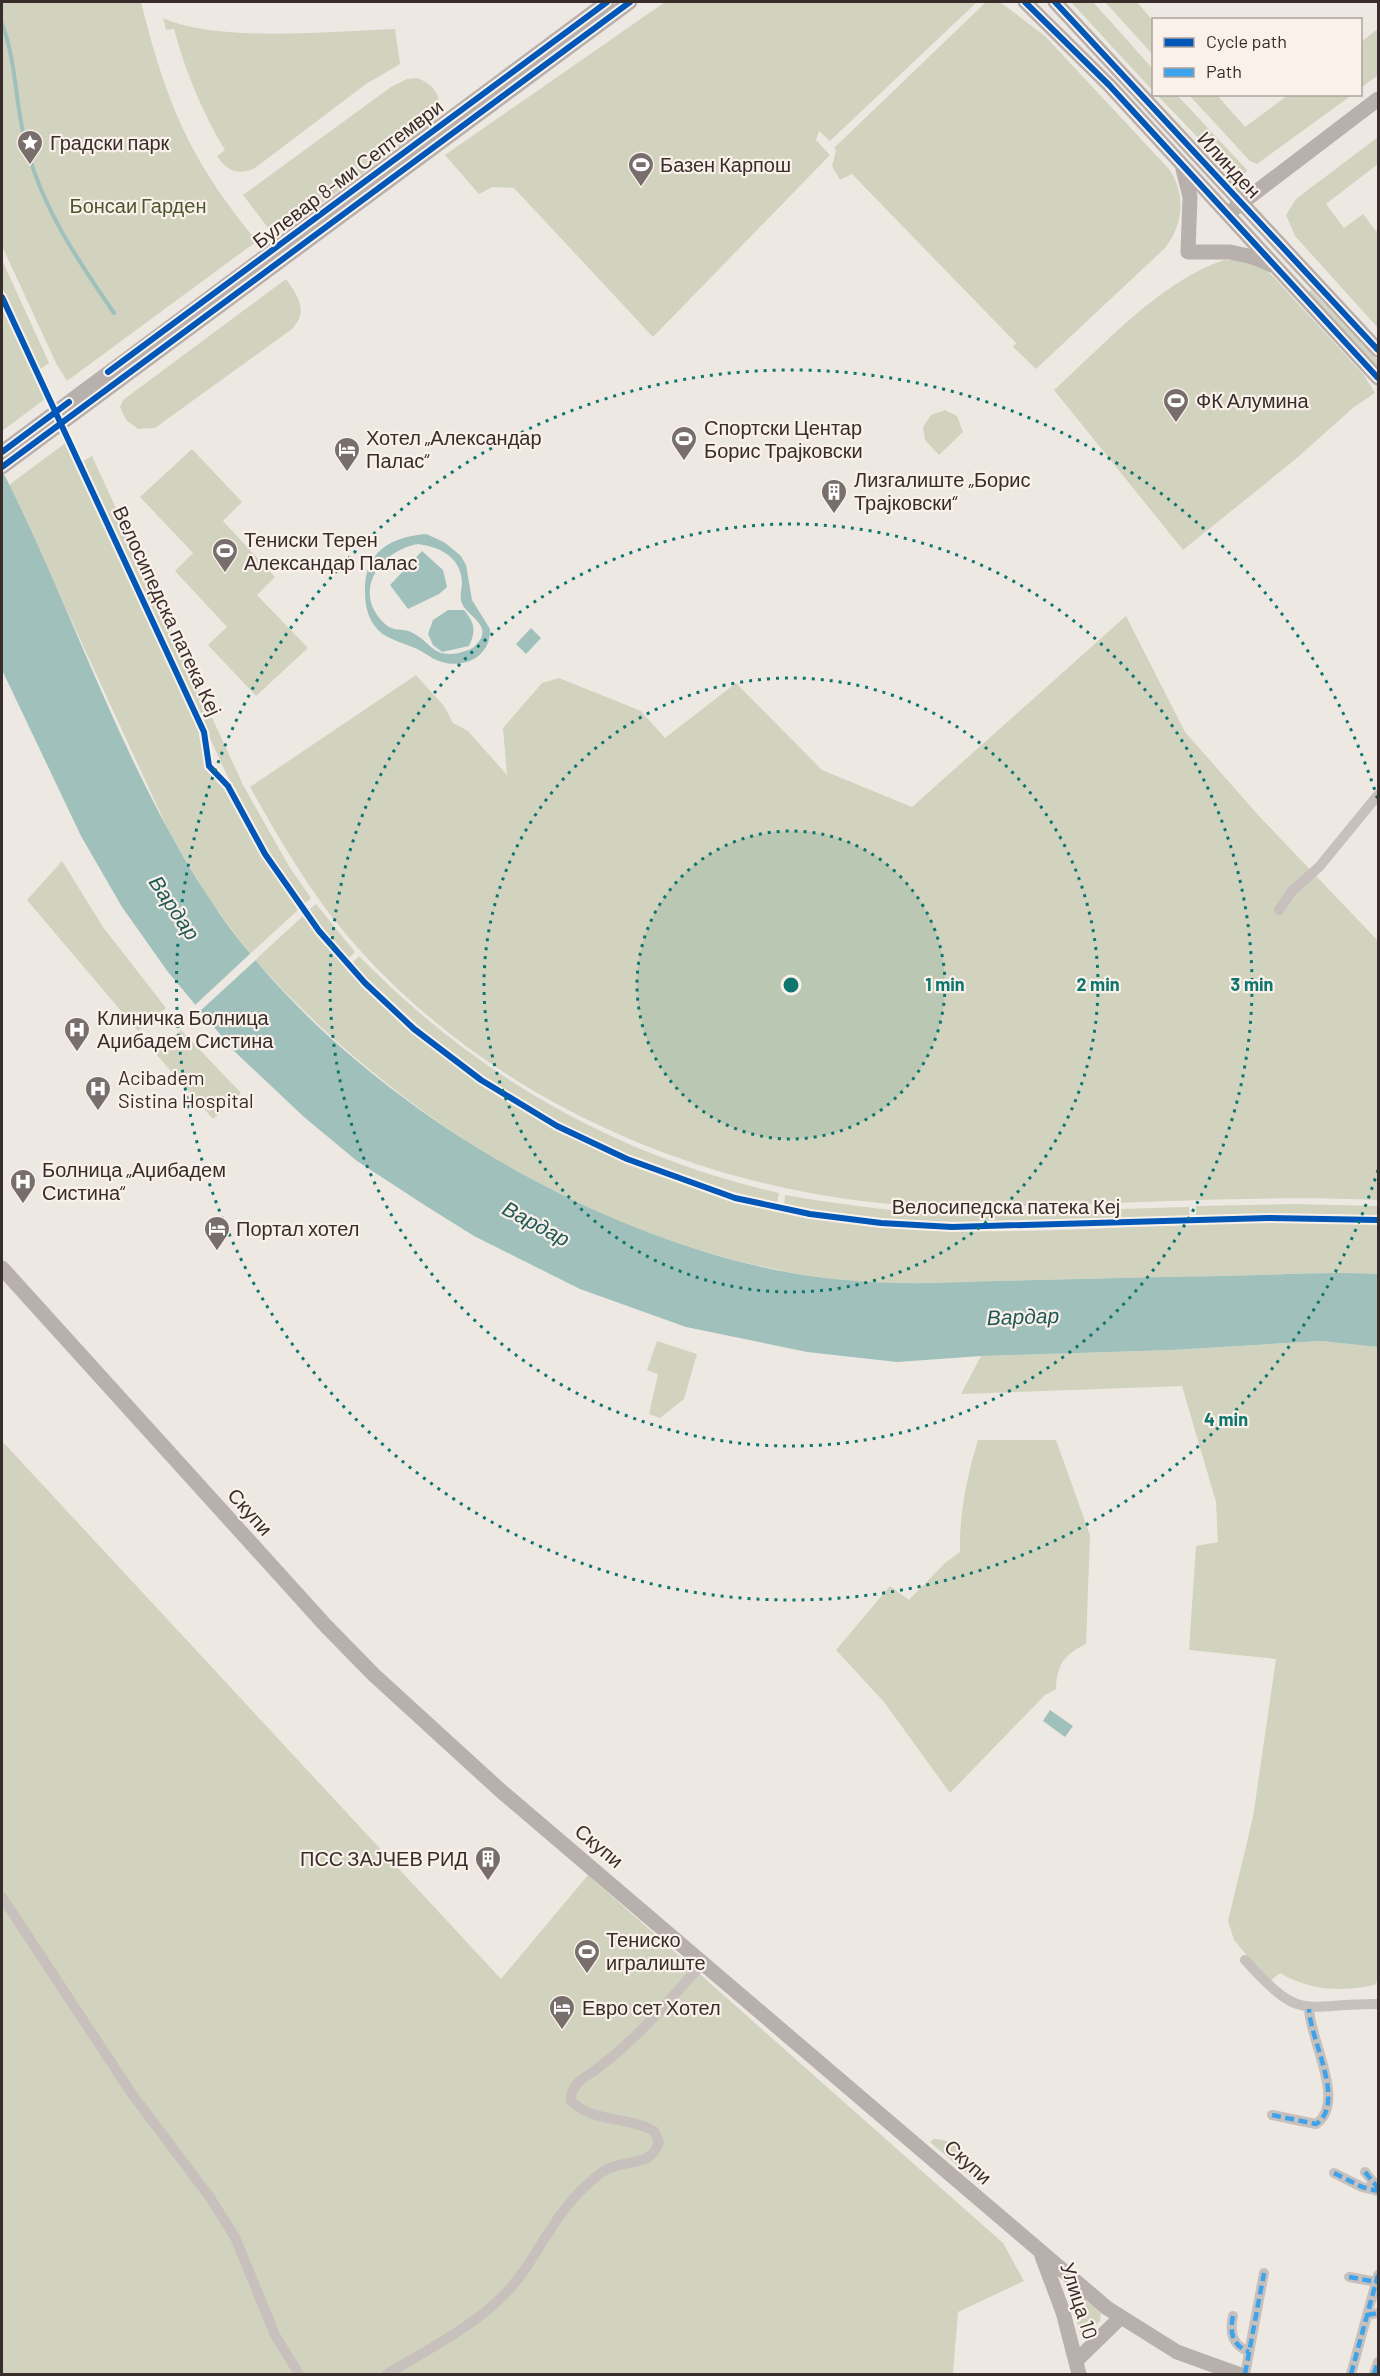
<svg xmlns="http://www.w3.org/2000/svg" width="1380" height="2376" viewBox="0 0 1380 2376" font-family="Barlow,sans-serif">
  <rect width="100%" height="100%" fill="#eee8e3"/>
  <path fill="#d1d3be" d="M2,2H141C166,102 190,161 257,241L67,381L56,363L2,246Z
    M665,2H977L830,141L819,131L816,140L830,155L653,337L514,188L492,187L479,194L445,155Z
    M986,2H1000L1045,36L1169,169C1186,194 1184,223 1165,248L1036,369L1013,347L1016,343L852,174L840,180L832,166L836,150L834,148Z
    M1071,2H1093L1153,69V91Z
    M1105,2H1137L1153,21V55Z
    M163,18C217,43 334,31 395,29L400,64L366,84L255,168C238,176 227,171 217,156L225,150C202,112 186,73 174,29L166,30Z
    M1376,30L1378,31V75L1361,88V42Z
    M417,78C436,84 446,103 435,121L275,237L243,195L391,87L407,79Z
    M1157,95H1177L1247,170L1246,173L1239,175L1230,171Z
    M1189,95H1217L1245,127L1288,95H1352L1257,164L1250,161Z
    M1378,137V164L1326,204L1344,228L1363,214L1376,231L1378,230V328L1295,236L1286,215L1296,199Z
    M2,260L49,363L39,370L2,288Z
    M1224,260H1240L1266,269L1364,375L1375,393L1354,407L1297,458L1183,550L1054,390C1105,344 1159,282 1224,260Z
    M286,279C298,296 309,311 292,329L155,428L138,429L126,420L120,407L123,400Z
    M1311,290L1378,360V367L1309,292Z
    M2,307L45,399L2,431Z
    M945,410L957,416L963,432L939,455L925,440L923,427L931,415Z
    M68,441L197,724L206,770L225,789L261,854L298,910L250,954L209,899L169,832L9,485Z
    M192,449L242,502L223,521L275,577L257,595L308,648L256,696L208,645L227,627L175,571L193,553L140,497Z
    M92,456L243,785L290,868L311,898L304,904L270,855L231,784L83,461Z
    M1126,616L1185,732L1259,816L1378,941V1200C1271,1195 1163,1202 1055,1205C1014,1206 973,1209 932,1207C713,1198 488,1103 345,933C307,888 279,838 250,787L416,675L444,706L453,723L468,731L507,775L503,728L542,683L559,678L641,711L665,738L736,683L822,770L912,807Z
    M62,861L103,927L166,1008L138,1031L27,900Z
    M316,904L355,952L348,959L308,911Z
    M303,916C456,1113 699,1227 948,1231C1092,1234 1235,1217 1378,1223V1274C1330,1272 1280,1274 1231,1276C1154,1277 1076,1279 999,1281C968,1282 937,1286 907,1285C655,1277 421,1144 255,960Z
    M359,956C476,1076 615,1155 779,1193L777,1203C614,1168 467,1083 352,963Z
    M181,1030L241,1093L213,1119L156,1054Z
    M785,1195C848,1206 911,1214 975,1214C1046,1214 1118,1208 1189,1207L1190,1217C1053,1221 918,1231 784,1205Z
    M1293,1204L1378,1206V1216L1329,1214L1196,1217V1206Z
    M657,1341L697,1354L684,1399L660,1418L649,1414L658,1374L647,1370Z
    M1321,1341L1378,1347V1978L1375,1985C1341,1992 1310,1991 1280,1973L1269,1982L1234,1940L1228,1921L1253,1817L1276,1659L1189,1650L1196,1546L1218,1542L1216,1502L1182,1386L961,1394L981,1356L1171,1350Z
    M978,1440H1056L1090,1535L1086,1644C1064,1655 1057,1664 1056,1689L1045,1695L950,1793L884,1702L836,1650L890,1586L909,1600L945,1563L960,1552C959,1515 967,1476 978,1440Z
    M2,1441L501,1979L588,1875L1003,2243L1024,2281L958,2312L953,2374H2Z
    M934,2139C958,2139 981,2163 982,2187L930,2142Z
    M1065,2282L1101,2313L1100,2321L1082,2339Z"/>
  <path fill="#a0c0bc" fill-rule="evenodd" d="M2,470C73,610 121,763 207,895C333,1091 613,1259 844,1280C895,1285 945,1283 995,1281C1073,1279 1150,1277 1227,1276C1277,1275 1328,1271 1378,1274V1347L1321,1341L1171,1350L981,1356L897,1362L807,1352L686,1327L580,1289L474,1236L426,1206L357,1161L304,1117L234,1051L168,972L122,907L81,836L2,670Z
    M426,534L444,542L461,556L466,565L472,600L490,629C491,657 463,670 439,661C430,658 423,651 415,648C403,643 387,639 378,630C368,619 365,606 365,592C364,553 389,537 426,534ZM418,544C440,547 461,557 462,582C462,587 460,594 461,600C464,617 497,624 475,646C471,650 464,651 459,653C431,658 432,642 411,632C402,628 393,632 385,624C351,593 379,551 418,544Z
    M422,551L443,570L447,587L439,594L408,609L390,585Z
    M448,610H464C475,623 476,631 469,646L442,652L433,645L428,634L433,620Z
    M531,628L541,638L526,654L516,644Z
    M1050,1710L1073,1726L1065,1737L1043,1721Z"/>
  <path fill="#eee8e3" d="M252,952L258,958L199,1012L194,1006Z"/>
  <g fill="none" stroke-linecap="round" stroke-linejoin="round">
    <path stroke="#a0c0bc" stroke-width="4" d="M2,24C16,60 15,99 24,137C39,203 76,258 114,313"/>
    <path stroke="#c7c0bc" stroke-width="10" d="M1279,910L1292,891L1319,867L1378,795
      M2,1897L132,2094L209,2196L235,2237L275,2335L299,2374
      M1245,1960C1303,2025 1302,2003 1378,2004
      M1272,2115L1316,2124C1347,2103 1310,2040 1309,2009
      M1365,2172L1378,2188
      M1334,2173L1362,2187L1378,2191
      M1349,2277L1377,2282
      M1367,2315L1378,2313
      M1233,2316C1229,2334 1233,2345 1249,2352
      M387,2374C427,2350 471,2328 504,2295C537,2261 551,2216 589,2183C596,2176 606,2168 616,2166C635,2160 652,2164 659,2142L654,2131C627,2116 594,2123 571,2101C571,2082 585,2078 598,2068C638,2038 670,1999 703,1963
      M1245,2374L1264,2273
      M1351,2374L1378,2275
      M1374,2374L1378,2362"/>
    <path stroke="#b8b0ac" stroke-width="15" d="M1025,2L1109,85L1378,378
      M1055,2L1378,350
      M1183,169L1190,197L1188,252H1230L1253,257L1272,265
      M1235,208L1378,99
      M2,452L607,2
      M2,467L630,2
      M2,1268L326,1626L374,1675L501,1791L1107,2308L1177,2352L1238,2374
      M1042,2256L1063,2312L1079,2374
      M1076,2361L1120,2318"/>
    <path stroke="#3fa3eb" stroke-width="4.5" stroke-dasharray="9 4.5" stroke-linecap="butt" d="M1272,2115L1316,2124C1347,2103 1310,2040 1309,2009
      M1365,2172L1378,2188
      M1334,2173L1362,2187L1378,2191
      M1349,2277L1377,2282
      M1367,2315L1378,2313
      M1233,2316C1229,2334 1233,2345 1249,2352
      M1245,2374L1264,2273
      M1351,2374L1378,2275
      M1374,2374L1378,2362"/>
    <defs>
      <path id="cycleway" d="M1025,2L1109,85L1378,378
        M1055,2L1378,350
        M2,297L204,732L209,766L228,786L265,854L319,931L365,983L414,1029L481,1080L557,1126L627,1159L735,1198L810,1214L881,1223L952,1227L1268,1218L1378,1220
        M108,372L607,2
        M2,452L69,402
        M2,467L630,2"/>
    </defs>
    <use href="#cycleway" stroke="#faf1eb" stroke-width="10"/>
    <use href="#cycleway" stroke="#0057b8" stroke-width="6"/>
  </g>
  <circle cx="791" cy="985" r="154" fill="#0f766e" fill-opacity=".12"/>
  <g fill="none" stroke="#0f766e" stroke-width="3" stroke-dasharray="3 6">
    <circle cx="791" cy="985" r="154"/>
    <circle cx="791" cy="985" r="307"/>
    <circle cx="791" cy="985" r="461"/>
    <path d="M1378 1170A615 615 0 1 1 1378 800"/>
  </g>
  <defs>
    <symbol id="sight-pin" viewBox="-11 -11 22 30"><path d="M0 17L-7.5 6A9.5 9.5 0 1 1 7.5 6Z" fill="#786e6b" stroke="#faf1eb"/><path d="M0-6L1.8-2.2L6-1.7L2.9 1.2L3.7 5.4L0 3.3L-3.7 5.4L-2.9 1.2L-6-1.7L-1.8-2.2Z" fill="#fff"/></symbol>
    <symbol id="stadium-pin" viewBox="-11 -11 22 30"><path d="M0 17L-7.5 6A9.5 9.5 0 1 1 7.5 6Z" fill="#786e6b" stroke="#faf1eb"/><path d="M0-5a6.5 5 0 1 0 0 10a6.5 5 0 1 0 0-10ZM-3.5-1.8h7v3.6h-7Z" fill="#fff"/></symbol>
    <symbol id="hotel-pin" viewBox="-11 -11 22 30"><path d="M0 17L-7.5 6A9.5 9.5 0 1 1 7.5 6Z" fill="#786e6b" stroke="#faf1eb"/><path d="M-6-4.5h1.5V1H6V5H4.5V3h-9V5H-6ZM-4 0a1.8 1.8 0 1 1 3.6 0ZM.5 0V-2.5h3Q6-2.5 6 0Z" fill="#fff"/></symbol>
    <symbol id="building-pin" viewBox="-11 -11 22 30"><path d="M0 17L-7.5 6A9.5 9.5 0 1 1 7.5 6Z" fill="#786e6b" stroke="#faf1eb"/><path d="M-4-6H4V6H1V3H-1V6H-4ZM-2.5-4.3h1.7v1.8h-1.7ZM.8-4.3h1.7v1.8H.8ZM-2.5-1h1.7V.8h-1.7ZM.8-1h1.7V.8H.8Z" fill="#fff"/></symbol>
    <symbol id="hospital-pin" viewBox="-11 -11 22 30"><path d="M0 17L-7.5 6A9.5 9.5 0 1 1 7.5 6Z" fill="#786e6b" stroke="#faf1eb"/><path d="M-5-5h3v3.5h4V-5h3V5h-3V1.5h-4V5h-3Z" fill="#fff"/></symbol>
  </defs>
  <g fill-rule="evenodd">
    <use href="#sight-pin" x="15" y="128" width="30" height="40"/>
    <use href="#stadium-pin" x="626" y="150" width="30" height="40"/>
    <use href="#stadium-pin" x="1161" y="386" width="30" height="40"/>
    <use href="#stadium-pin" x="669" y="424" width="30" height="40"/>
    <use href="#hotel-pin" x="332" y="435" width="30" height="40"/>
    <use href="#building-pin" x="819" y="477" width="30" height="40"/>
    <use href="#stadium-pin" x="210" y="536" width="30" height="40"/>
    <use href="#hospital-pin" x="62" y="1015" width="30" height="40"/>
    <use href="#hospital-pin" x="83" y="1074" width="30" height="40"/>
    <use href="#hospital-pin" x="8" y="1167" width="30" height="40"/>
    <use href="#hotel-pin" x="202" y="1214" width="30" height="40"/>
    <use href="#building-pin" x="473" y="1844" width="30" height="40"/>
    <use href="#stadium-pin" x="572" y="1937" width="30" height="40"/>
    <use href="#hotel-pin" x="547" y="1993" width="30" height="40"/>
  </g>
  <g text-anchor="middle" stroke-width="4.5" stroke-linejoin="round" paint-order="stroke">
    <g font-size="20" fill="#382d2a" stroke="#faf1eb" text-anchor="start">
      <text x="50" y="150">Градски парк</text>
      <text x="660" y="172">Базен Карпош</text>
      <text x="1196" y="408">ФК Алумина</text>
      <text x="704" y="435">Спортски Центар<tspan x="704" dy="23">Борис Трајковски</tspan></text>
      <text x="366" y="445">Хотел „Александар<tspan x="366" dy="23">Палас“</tspan></text>
      <text x="854" y="487">Лизгалиште „Борис<tspan x="854" dy="23">Трајковски“</tspan></text>
      <text x="244" y="547">Тениски Терен<tspan x="244" dy="23">Александар Палас</tspan></text>
      <text x="97" y="1025">Клиничка Болница<tspan x="97" dy="23">Аџибадем Систина</tspan></text>
      <text x="118" y="1085">Acibadem<tspan x="118" dy="23">Sistina Hospital</tspan></text>
      <text x="42" y="1177">Болница „Аџибадем<tspan x="42" dy="23">Систина“</tspan></text>
      <text x="236" y="1236">Портал хотел</text>
      <text x="468" y="1866" text-anchor="end">ПСС ЗАЈЧЕВ РИД</text>
      <text x="606" y="1947">Тениско<tspan x="606" dy="23">игралиште</tspan></text>
      <text x="582" y="2015">Евро сет Хотел</text>
    </g>
    <g font-size="20" fill="#382d2a" stroke="#faf1eb">
      <text transform="translate(1229 165) rotate(47)" y="7">Илинден</text>
      <text transform="translate(348 174) rotate(-37)" y="7">Булевар 8-ми Септември</text>
      <text transform="translate(167 611) rotate(65)" y="7">Велосипедска патека Кеј</text>
      <text x="1006" y="1214">Велосипедска патека Кеј</text>
      <text transform="translate(250 1512) rotate(48)" y="7">Скупи</text>
      <text transform="translate(599 1846) rotate(40)" y="7">Скупи</text>
      <text transform="translate(968 2162) rotate(42)" y="7">Скупи</text>
      <text transform="translate(1079 2301) rotate(72)" y="7">Улица 10</text>
    </g>
    <g font-size="20" fill="#4c562e" stroke="#faf1eb">
      <text x="138" y="213">Бонсаи Гарден</text>
    </g>
    <g font-size="21" font-style="italic" fill="#205956" stroke="#faf1eb">
      <text transform="translate(174 908) rotate(56)" y="7">Вардар</text>
      <text transform="translate(536 1224) rotate(28)" y="7">Вардар</text>
      <text transform="translate(1023 1317) rotate(-2)" y="7">Вардар</text>
    </g>
  </g>
  <circle cx="791" cy="985" r="9" fill="#0f766e" stroke="#faf1eb" stroke-width="3"/>
  <g font-size="18" text-anchor="middle" font-weight="bold" fill="#0f766e" stroke="#faf1eb" stroke-width="4.5" stroke-linejoin="round" paint-order="stroke">
    <text x="945" y="991">1 min</text>
    <text x="1098" y="991">2 min</text>
    <text x="1252" y="991">3 min</text>
    <text x="1226" y="1426">4 min</text>
  </g>
  <rect width="1380" height="2376" fill="none" stroke="#382d2a" stroke-width="6"/>
  <rect x="1152" y="18" width="210" height="78" fill="#faf1eb" stroke="#aca39e" stroke-width="1.5"/>
  <rect x="1164" y="38" width="30" height="9" fill="#0057b8" stroke="#aca39e" stroke-width="1.5"/>
  <text x="1206" y="48" font-size="18" fill="#382d2a">Cycle path</text>
  <rect x="1164" y="68" width="30" height="9" fill="#3fa3eb" stroke="#aca39e" stroke-width="1.5"/>
  <text x="1206" y="78" font-size="18" fill="#382d2a">Path</text>
</svg>
